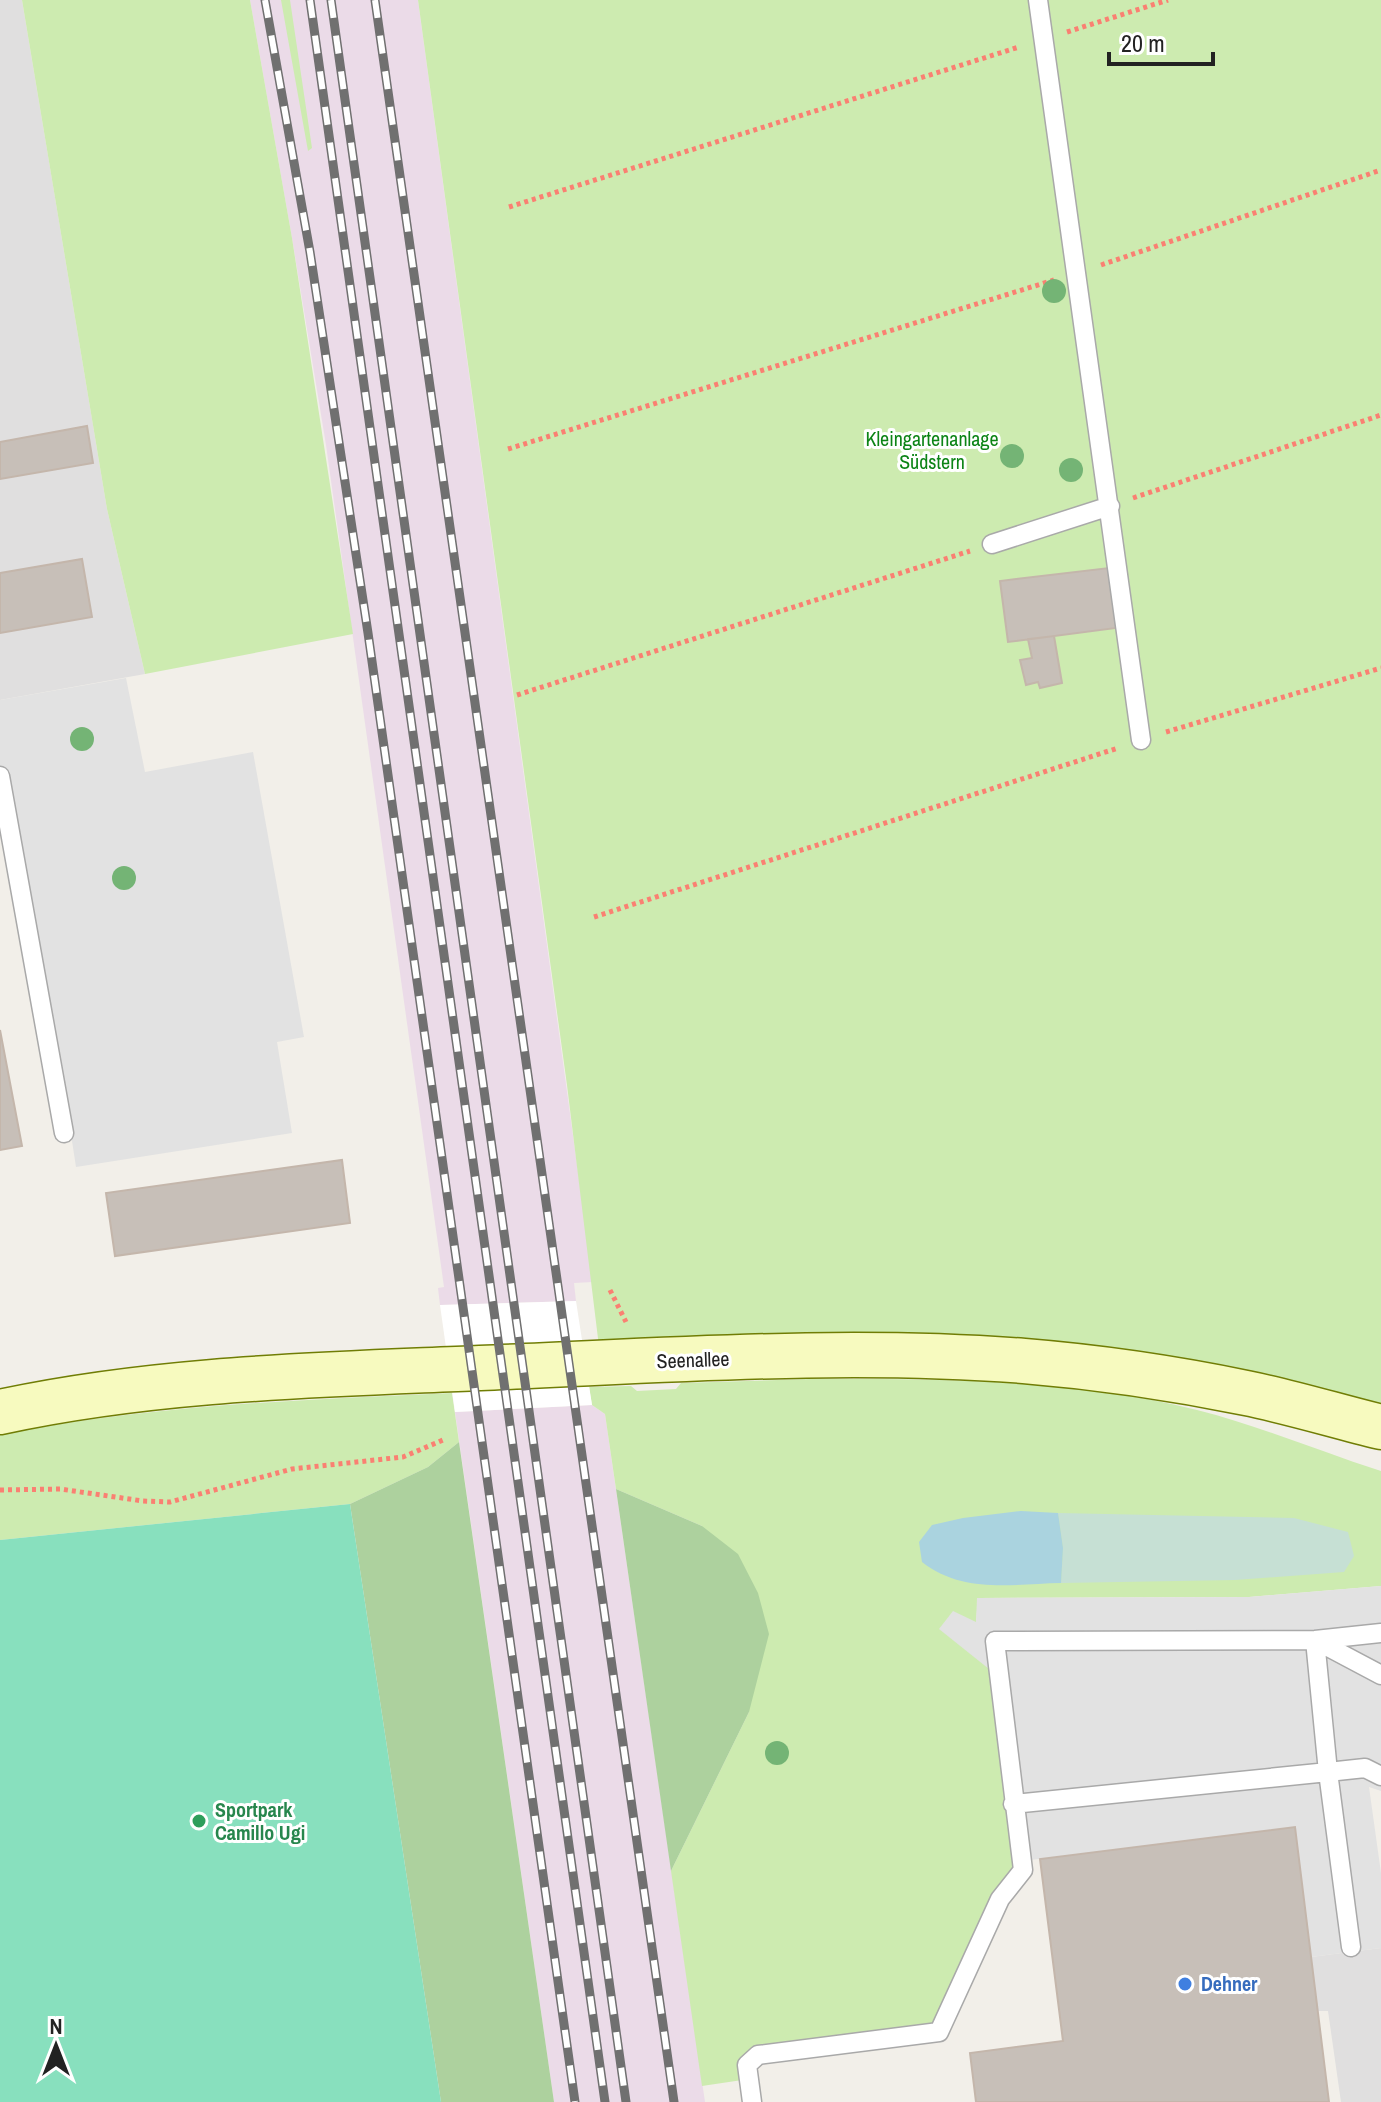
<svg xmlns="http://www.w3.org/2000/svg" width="1381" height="2102" viewBox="0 0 1381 2102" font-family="'Archivo Narrow',sans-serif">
  <rect width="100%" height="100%" fill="#f2efe9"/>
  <path fill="#e0dfdf" d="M0,0H22L107,509L145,674L0,700Z
    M1381,1948V2102H1341L1328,2011H1318L1311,1957Z"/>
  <path fill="#ebdbe8" d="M250,0H418L593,1282L574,1283L576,1301L440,1305L438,1288L444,1287L326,445L292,238Z
    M592,1405L605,1414L705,2102H554L455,1412Z"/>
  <path fill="#cdebb0" d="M22,0H250L292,238L353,634L145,674L107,509Z
    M281,0H290L312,148L308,151Z
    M418,0H1381V1427L1141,1375L601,1363L567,1085Z
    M810,1379C939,1379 1071,1378 1197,1410C1260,1426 1319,1451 1381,1471V1586L1249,1597L978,1598L976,1622L999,1677L1023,1870L939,2032L758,2055L749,2079L702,2086L671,1871L749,1712L702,1526L616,1489L605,1414L592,1405L589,1387L631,1386L637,1391L676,1389L681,1383Z
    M452,1393L459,1442L428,1467L350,1504L0,1540V1435C149,1405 300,1400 452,1393Z"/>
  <path fill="#add19e" d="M459,1442L554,2102H441L350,1504L428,1467Z
    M616,1489L702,1526L738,1554L758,1593L769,1634L749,1712L671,1871Z"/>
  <path fill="#c6e0d4" d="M1058,1513L1294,1518L1348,1532L1354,1556L1344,1572L1235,1580L1061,1583L1063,1548Z"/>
  <path fill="#88e0be" d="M350,1504L441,2102H0V1540Z"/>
  <path fill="#e2e2e2" d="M126,678L145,772L253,752L304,1037L277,1042L292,1133L76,1167L72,1141L64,1133L0,776V700Z
    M1381,1586V1791L1369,1787L1381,1873V1948L1311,1957L1294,1827L1022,1861L999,1677L939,1629L953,1611L976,1622L977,1598L1249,1597Z"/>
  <path fill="#aad3df" d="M1021,1511L1058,1513L1063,1548L1061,1583C1011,1584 963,1594 922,1562L919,1542L932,1525L963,1518Z"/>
  <path fill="#fff" d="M576,1301L592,1405L455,1412L440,1305Z"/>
  <path fill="#c7bfb8" stroke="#c4b6ab" stroke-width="2" d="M87,426L93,463L0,479V442Z
    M82,559L92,617L0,633V573Z
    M1109,568L1116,628L1008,642L1000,581Z
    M1054,636L1062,683L1040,688L1038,682L1026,685L1020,660L1032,658L1028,639Z
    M0,1030L22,1146L0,1150Z
    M342,1160L350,1223L115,1256L106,1193Z
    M1295,1827L1329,2102H976L970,2053L1063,2041L1040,1859Z"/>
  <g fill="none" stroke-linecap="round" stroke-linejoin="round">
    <defs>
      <path id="lane" d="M1038,0L1141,740
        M992,544L1110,506
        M0,776L64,1133
        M1381,1675L1315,1640L1328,1772L1365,1768L1381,1776
        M1013,1804L1328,1772L1351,1947
        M752,2102L747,2065L758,2055L939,2032L1000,1899L1023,1870L995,1641L1315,1640L1381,1633"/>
      <path id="secondary" d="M0,1412C157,1378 320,1375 480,1368C661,1361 843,1347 1024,1361C1098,1367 1173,1378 1246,1393C1291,1402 1336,1416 1381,1427"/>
    </defs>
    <use href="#lane" stroke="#a9a9a9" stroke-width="21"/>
    <use href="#secondary" stroke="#707d05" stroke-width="47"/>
    <path stroke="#fa8072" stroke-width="5" stroke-dasharray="4 4" stroke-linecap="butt" d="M1067,32L1168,0
      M509,207L1019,47
      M1101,265L1381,170
      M508,449L1054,280
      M1133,498L1381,415
      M517,695L970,551
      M1166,732L1381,668
      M594,917L1118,748
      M610,1290L626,1322
      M0,1490L60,1489L143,1501L170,1502L292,1469L403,1457L443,1440"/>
    <use href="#lane" stroke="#fff" stroke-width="18"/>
    <use href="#secondary" stroke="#f7fabf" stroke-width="44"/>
    <defs>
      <path id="rail" d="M265,0L310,252L368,633L575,2102
        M310,0L605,2102
        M331,0L626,2102
        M375,0L674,2102"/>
    </defs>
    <use href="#rail" stroke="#707070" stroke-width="9"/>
    <use href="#rail" stroke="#fff" stroke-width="6" stroke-dasharray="18" stroke-linecap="butt"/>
  </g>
  <g fill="#74b475">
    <circle cx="1054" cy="291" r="12"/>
    <circle cx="1012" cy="456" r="12"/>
    <circle cx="1071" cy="470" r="12"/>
    <circle cx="82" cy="739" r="12"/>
    <circle cx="124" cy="878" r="12"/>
    <circle cx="777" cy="1753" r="12"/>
  </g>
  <circle fill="#2e9e5b" stroke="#fff" stroke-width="3" cx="199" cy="1821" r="8"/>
  <circle fill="#3f7fe0" stroke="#fff" stroke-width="3" cx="1185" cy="1984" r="8"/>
  <g text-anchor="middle" stroke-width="6" stroke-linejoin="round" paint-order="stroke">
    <g font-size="20" fill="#0c8416" stroke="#fff">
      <text x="932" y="446">Kleingartenanlage<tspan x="932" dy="23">Südstern</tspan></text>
    </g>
    <g font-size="20" fill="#222" stroke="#fff">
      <text transform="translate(693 1360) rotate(-2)" y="7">Seenallee</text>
    </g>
    <g font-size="20" font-weight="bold" fill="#27864d" stroke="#fff" text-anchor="start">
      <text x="215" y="1817">Sportpark<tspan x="215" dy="23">Camillo Ugi</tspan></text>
    </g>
    <g font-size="20" font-weight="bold" fill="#366cbe" stroke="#fff" text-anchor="start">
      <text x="1201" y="1991">Dehner</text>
    </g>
  </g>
  <g transform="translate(56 2046)" stroke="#ffffff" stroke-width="6" paint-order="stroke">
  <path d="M0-6L14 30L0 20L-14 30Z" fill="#222222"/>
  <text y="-12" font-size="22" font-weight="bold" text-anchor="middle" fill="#222222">N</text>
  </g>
  <path d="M1109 52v12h104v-12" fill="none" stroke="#222222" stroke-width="4"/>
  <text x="1121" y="52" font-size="24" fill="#222222" stroke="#ffffff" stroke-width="6" paint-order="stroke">20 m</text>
</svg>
